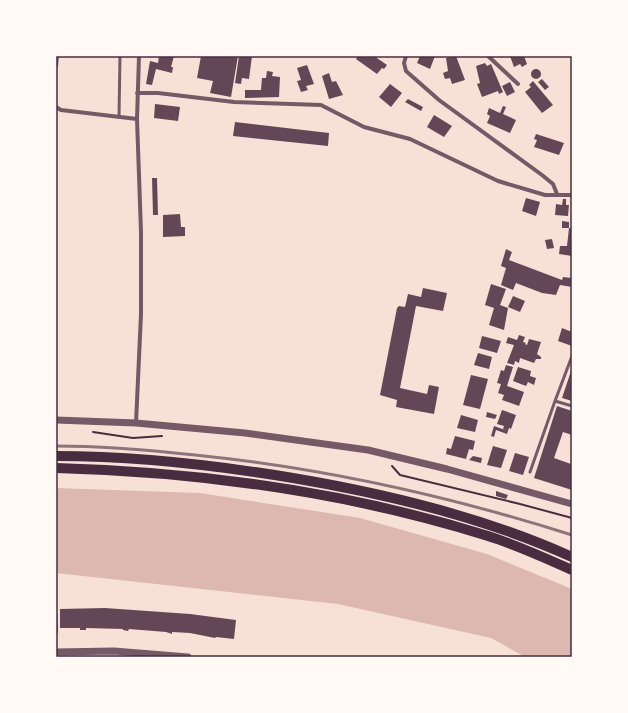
<svg xmlns="http://www.w3.org/2000/svg" width="628" height="713" viewBox="0 0 628 713" font-family="'PT Sans Narrow',sans-serif">
  <rect width="100%" height="100%" fill="#f7e1d7"/>
  <path fill="#dcb8b0" d="M56,488L200,493L360,518L487,554L572,589V657H525L491,638L338,604L56,573Z"/>
  <path fill="#644757" d="M159,56H174L171,67H173L172,73L156,69L152,85L146,84L150,61L158,63Z
    M201,56H238L231,97L210,93L213,81L197,78Z
    M239,56H252L249,79L242,78L241,84L235,83Z
    M358,56H374L387,65L384,69L382,68L377,74L356,59Z
    M420,56H435L430,69L417,63Z
    M456,56L465,80L452,84L450,78L445,79L443,73L448,71L446,58Z
    M510,56H524L527,64L522,67L520,64L514,67Z
    M485,63L487,66L491,64L503,92L499,94L498,91L482,97L477,84L480,83L476,66Z
    M307,65L314,84L306,86L308,90L301,92L297,81L301,80L297,68Z
    M531 74a5 5 0 1 1 10 0a5 5 0 1 1-10 0Z
    M267,71L273,72L272,76L280,77L279,97L245,98V90H261L262,78H266Z
    M329,73L332,82L336,81L343,95L329,99L322,76Z
    M542,79L549,87L545,90L538,82Z
    M533,81L553,105L542,113L525,92L531,87L529,85Z
    M510,82L515,92L507,96L502,86Z
    M390,84L402,93L391,107L379,97Z
    M408,99L423,107L421,111L405,102Z
    M155,104L180,107L178,121L154,118Z
    M503,106L506,107L503,114L516,120L510,133L487,123L490,116L487,114L489,108L500,113Z
    M434,115L452,126L444,137L427,127Z
    M235,122L329,133L328,146L233,136Z
    M536,134L564,143L559,155L534,147L537,140L534,139Z
    M152,178H157L158,215H153Z
    M526,198L540,202L536,216L522,211Z
    M563,199H566V205H569L568,216L555,215L556,204L562,205Z
    M180,214L181,227H185V236L163,237V215Z
    M562,221L569,222V228H572V256L559,254L560,246H567L569,228H562Z
    M552,239L554,248L547,249L545,240Z
    M506,249L512,252L509,260L562,280L563,277L572,278V287L560,285L556,295L542,293L516,283L513,290L501,285L506,268L501,266Z
    M491,284L506,289L500,305L508,308L504,330L489,325L494,308L485,305Z
    M423,288L447,293L443,311L416,306L400,388L427,394L429,385L439,387L434,414L396,407L397,400L380,395L397,308L399,306L405,307L408,294L421,297Z
    M513,296L525,301L520,312L508,307Z
    M562,328L572,332V346L558,341Z
    M519,335L525,337L523,342L526,343L525,344L527,345L529,339L541,342L537,354L541,357V359H536L534,363L520,358L519,363L515,361L514,365L507,363L514,345L506,343L508,337L517,340Z
    M482,336L501,341L497,353L479,348Z
    M478,353L492,357L489,369L474,365Z
    M506,365L513,367L507,386L524,392L519,406L502,400L504,395L498,393L501,384L497,383L501,370L504,371Z
    M518,367L531,371L530,376L536,378L534,385L528,382L526,386L513,381Z
    M572,368V401L562,398Z
    M471,375L488,379L480,409L463,405Z
    M557,406L572,411V435L563,432L554,458L571,464L572,460V490L534,478Z
    M502,410L516,415L511,429L509,428L508,431L503,429L504,426L497,424Z
    M487,412L497,415L495,419L486,417Z
    M461,415L478,420L475,432L457,428Z
    M494,426L508,431L507,434L496,430L494,437L491,436Z
    M455,436L475,441L473,450L469,449L466,459L446,454L447,448L451,449Z
    M493,446L507,450L501,468L487,465Z
    M515,453L529,457L523,475L509,471Z
    M473,456L482,458L481,463L469,460Z
    M496,491L508,495L506,499L496,496Z
    M105,608L190,614L236,620L234,639L216,637L215,638L190,633L172,632V634L166,632L129,629L128,631L123,630V629L86,628V630H80V628H60V609Z
    M56,609H57L58,633H56Z"/>
  <g fill="none" stroke-linecap="round" stroke-linejoin="round">
    <path stroke="#4a2c40" stroke-width="2" d="M93,432L133,438L162,436
      M392,466L400,475L520,504L572,518"/>
    <path stroke="#755966" stroke-width="3" d="M119,117L120,56
      M555,401L572,356
      M530,472L555,401L572,406"/>
    <path stroke="#755966" stroke-width="4" d="M406,56L404,63L406,71L439,100L542,175L553,184L557,194
      M488,56L518,84
      M56,66L57,56
      M137,93H158L234,102L321,105L364,127L410,139L498,181L545,195H572
      M56,107L61,110L137,119
      M136,423L141,314V232L137,119L139,56"/>
    <path stroke="#755966" stroke-width="7" d="M56,420L136,423L245,433L368,450L447,469L572,504
      M56,652L114,651L188,657"/>
    <path stroke="#4a2c40" stroke-width="10" d="M56,456C136,456 215,465 293,478C388,494 484,517 572,557
      M56,468C202,472 348,492 488,536C517,545 545,558 572,570"/>
    <path stroke="#8f747c" stroke-width="3" d="M56,446C102,446 149,450 195,455C323,468 449,496 572,535"/>
  </g>
  <rect width="628" height="713" fill="none" stroke="#fffaf5" stroke-width="114"/>
  <rect x="57" y="57" width="514" height="599" fill="none" stroke="#4a2c40" stroke-width="1.5"/>
</svg>
